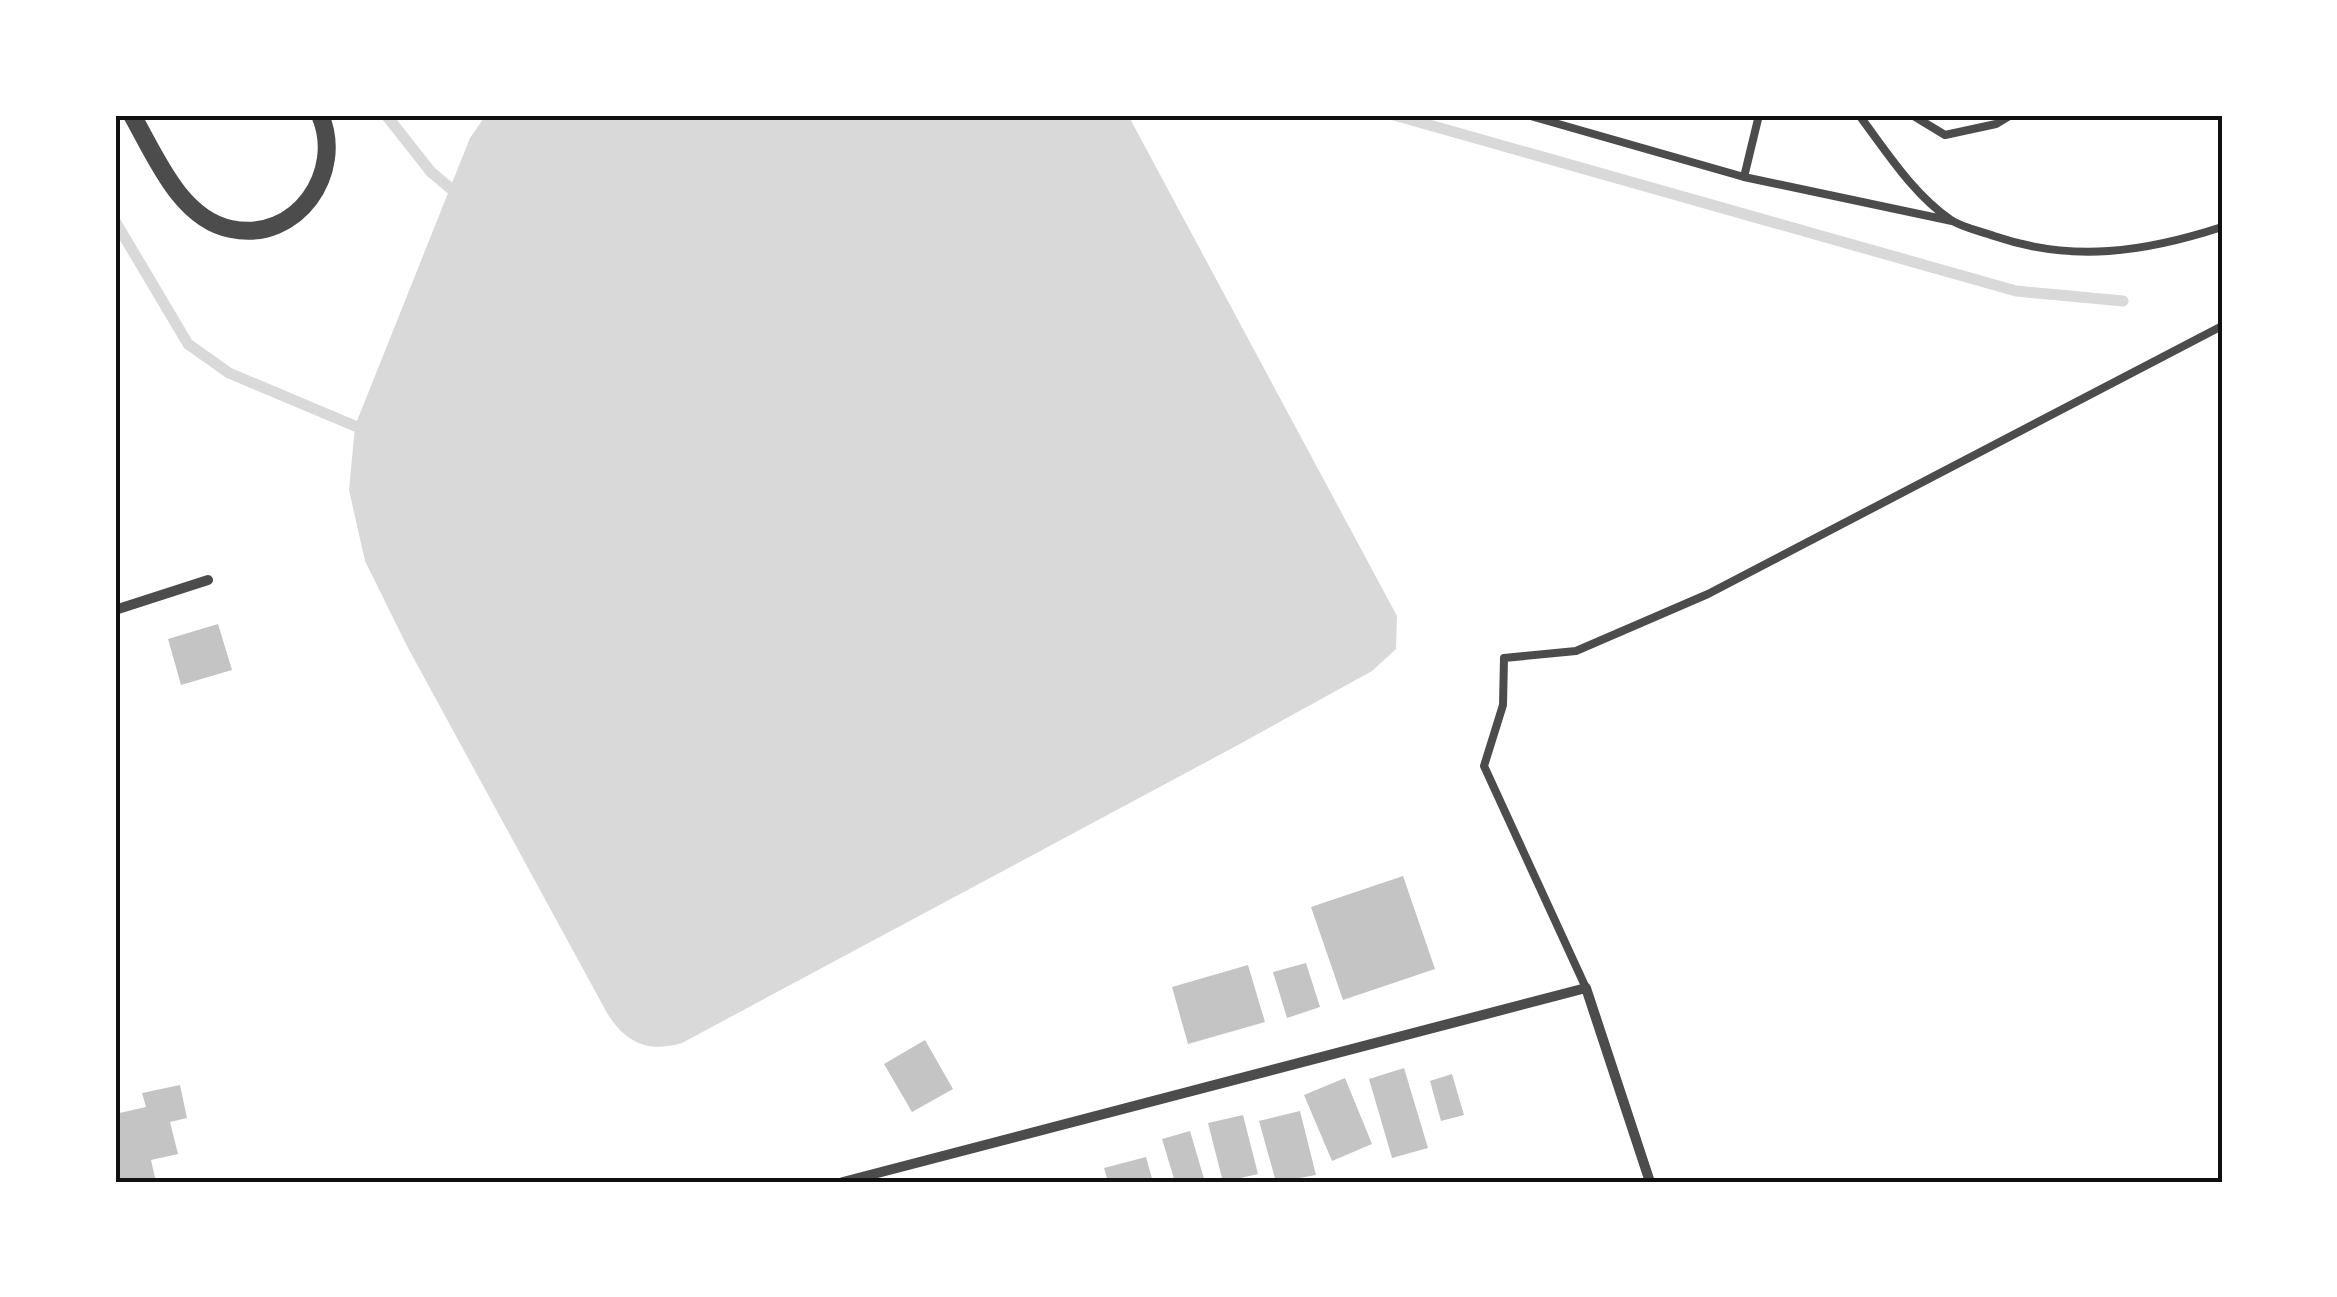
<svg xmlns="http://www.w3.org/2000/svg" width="2337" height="1297" viewBox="0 0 2337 1297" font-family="Karla,sans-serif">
  <rect width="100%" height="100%" fill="#fff"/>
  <path fill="#d9d9d9" d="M486,115H1128L1397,616L1396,649L1372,671L1238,745L682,1043C647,1053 626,1043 607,1013L407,646L365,561L349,490L355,426L470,138Z"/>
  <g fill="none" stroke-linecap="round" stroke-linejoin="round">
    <path stroke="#d9d9d9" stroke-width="11" d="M386,115L431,172L450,188
      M1394,115L2016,291L2123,301
      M115,221L188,344L229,373L355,426"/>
  </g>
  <path fill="#c4c4c4" d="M218,624L232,670L181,685L168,639Z
    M1403,876L1435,969L1343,1000L1311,907Z
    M1306,963L1320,1007L1287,1018L1273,972Z
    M1248,965L1265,1022L1188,1044L1172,987Z
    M925,1040L953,1089L912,1112L884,1064Z
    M1404,1068L1428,1148L1392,1158L1369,1079Z
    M1452,1074L1464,1115L1441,1121L1430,1081Z
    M1345,1078L1372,1144L1332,1161L1304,1095Z
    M180,1085L187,1118L170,1122L178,1154L151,1160L156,1182H115V1114L146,1107L142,1093Z
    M1300,1111L1316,1175L1276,1182L1259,1121Z
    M1243,1115L1258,1174L1223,1182L1208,1123Z
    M1190,1131L1205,1182H1175L1162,1139Z
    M1146,1157L1153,1182H1108L1104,1168Z"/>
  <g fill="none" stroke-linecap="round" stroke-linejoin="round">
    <path stroke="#4c4c4c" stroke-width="8" d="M1527,115L1744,177L1952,221
      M1859,115C1886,151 1913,194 1951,220C1963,228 1981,231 1994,236C2073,263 2145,252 2222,227
      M1912,115L1945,135L1996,124L2011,115
      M1744,177L1759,115
      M1586,988L1484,766L1503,705L1504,658L1576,651L1708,594L2222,326"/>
    <path stroke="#4c4c4c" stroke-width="10" d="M115,610L208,580
      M843,1182L1586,988L1650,1182"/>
    <path stroke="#4c4c4c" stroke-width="18" d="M132,115C155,155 180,219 231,229C297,243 345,172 320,115"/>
  </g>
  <rect width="2337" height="1297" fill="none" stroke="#ffffff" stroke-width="235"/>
  <rect x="118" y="118" width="2102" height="1062" fill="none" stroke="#111" stroke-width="4"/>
</svg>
